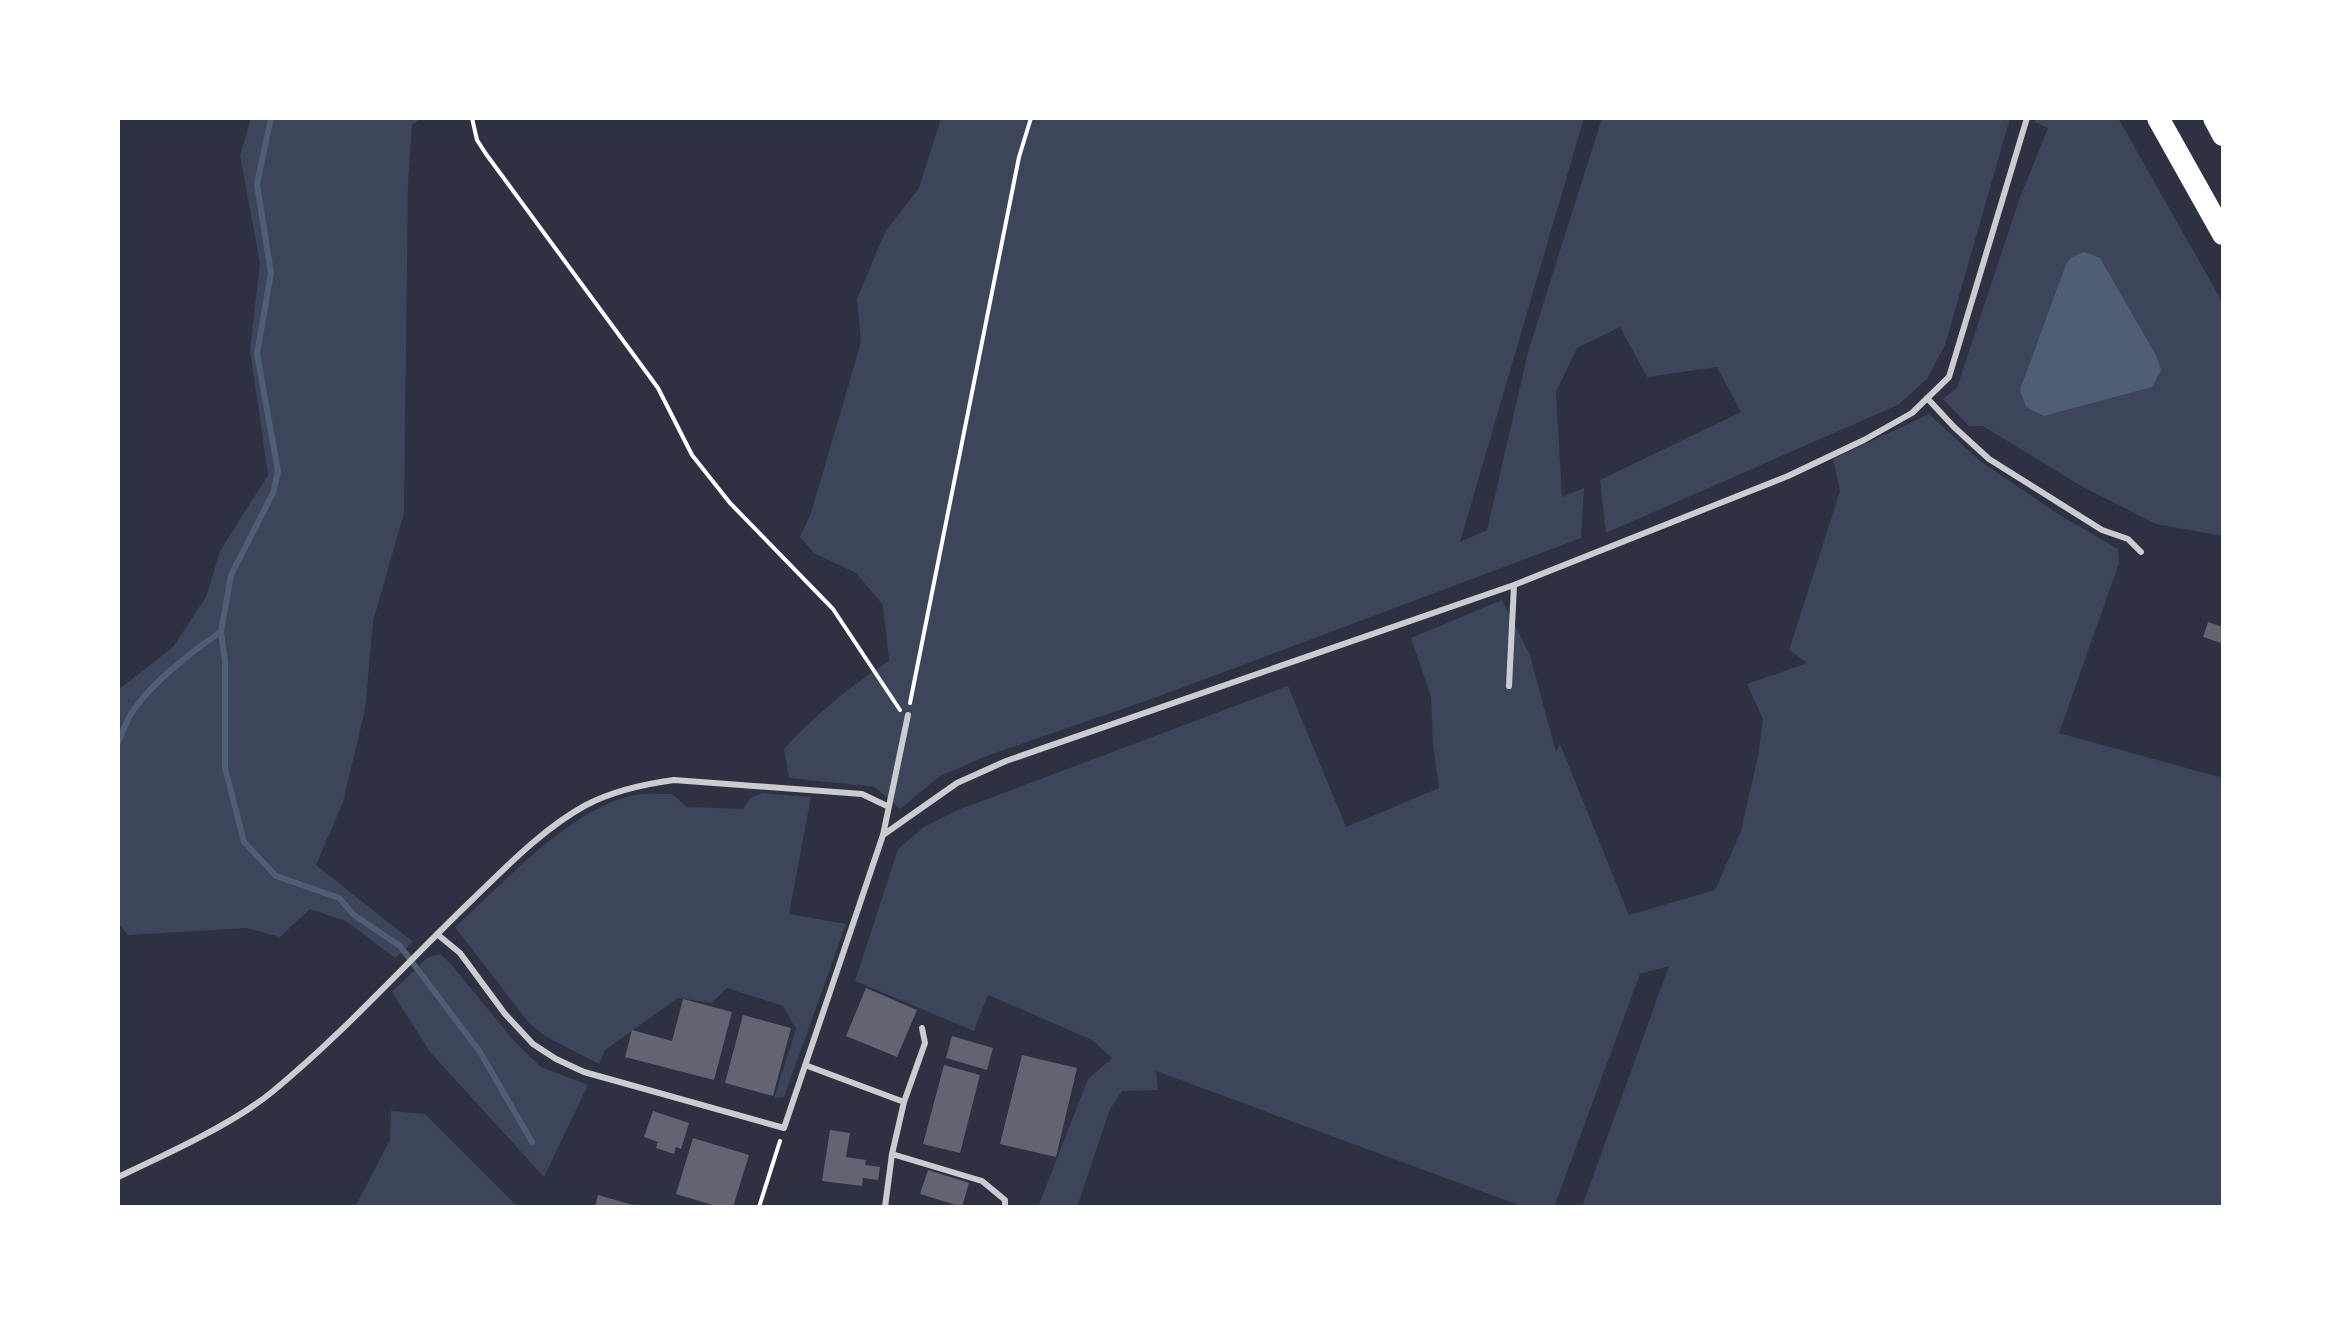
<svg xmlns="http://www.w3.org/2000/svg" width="2341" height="1325" viewBox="0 0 2341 1325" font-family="Rubik,sans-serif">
  <rect width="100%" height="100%" fill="#2d3142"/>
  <path fill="#3c4559" d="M251,118H422L412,125L408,182L404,513L373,622L365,710L343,802L316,865L413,942L395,958L346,921L310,909L280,937L246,928L128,935L118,923V690L173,647L206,597L220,551L268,475L250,350L260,263L240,156Z
    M941,118H1584L1460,542L1487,530L1528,352L1602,118H2010L1945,345L1927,379L1898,405L1606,533L1600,480L1741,412L1717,367L1647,377L1620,327L1577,348L1556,392L1562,497L1584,488L1581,538L1157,697L989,755L940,776L900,809L875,787L789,778L784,749C816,714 849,687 889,661L883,605L856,573L814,553L800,537L811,513L861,342L857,299L885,232L919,188Z
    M2036,118H2118L2223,303V536L2156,524L2081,486L1983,426H1969L1943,399L1957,388L2019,200L2048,128L2035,122Z
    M1929,414L1980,461L2058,514L2118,549L2119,563L2059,733L2223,778V1207H1582L1669,966L1640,974L1554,1207H1524L1156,1071L1158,1090L1122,1091L1110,1109L1077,1207H1038L1088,1079L1112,1058L1092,1040L988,995L974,1031L855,981L898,849L924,827L958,810L1288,686L1346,827L1439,788L1433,744L1431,697L1411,638L1502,600L1530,655L1556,752L1560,744L1629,915L1715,890L1741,831L1758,756L1763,719L1747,684L1807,663L1789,650L1840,491L1833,459Z
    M762,793L811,797L789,914L846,924L784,1097L774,1098L796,1029L783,1006L727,988L712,1003L678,998L605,1050L599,1064L545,1036L528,1022L455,927C504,883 569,809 634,795C646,793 660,794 672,794L687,807L743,809L750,798Z
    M440,954L451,964L514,1041L541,1067L588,1085L544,1177L430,1052L392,992L427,958Z
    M391,1111L425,1114L518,1207H355L390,1140Z"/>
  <path fill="#4f5d75" d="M2084,252L2100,258L2157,357L2161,370L2152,387L2044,416L2026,407L2020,390L2066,264L2072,257Z"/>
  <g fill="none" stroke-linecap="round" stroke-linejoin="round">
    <path stroke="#4f5d75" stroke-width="6" d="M271,118L257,184L271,273L257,354L278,471L273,493L231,575L221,632L225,661V768L244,842L276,876L339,898L354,915L400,946L480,1052L532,1142
      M118,743C122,733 126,722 131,714C150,684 192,651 221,632"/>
  </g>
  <path fill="#626471" d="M2208,622L2223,627L2221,643L2203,637Z
    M866,988L917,1010L897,1057L846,1036Z
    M683,999L732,1012L714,1080L625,1057L632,1030L672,1041Z
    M743,1015L791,1028L773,1096L725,1083Z
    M952,1036L993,1048L987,1070L946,1058Z
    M1022,1055L1077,1068L1056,1157L1000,1144Z
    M944,1065L980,1075L960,1153L923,1144Z
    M653,1111L689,1123L681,1149L676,1147L674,1154L656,1148L658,1142L644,1137Z
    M830,1130L850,1133L846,1157L866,1160L865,1165L880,1167L878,1180L863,1178L862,1186L822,1181Z
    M693,1138L749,1155L733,1207H719L676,1194Z
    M928,1170L969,1183L962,1207L920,1194Z
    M598,1195L636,1206L635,1207H595Z"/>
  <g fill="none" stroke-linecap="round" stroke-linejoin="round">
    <path stroke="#fff" stroke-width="4" d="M472,118L477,140L486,154L658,388L692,455L730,503L833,609L900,710
      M910,703L1019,157L1031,118
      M759,1207L780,1141"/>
    <path stroke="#caccd0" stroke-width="6" d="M1927,398L1954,427L1989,459L2102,530L2128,539L2141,552
      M1509,686L1514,585
      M883,835L957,783L1006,761L1514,585L1788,476L1864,440L1912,413L1949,377L2027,118
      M437,934L460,953L505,1014L533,1044L556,1059L584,1072L784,1128L883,835L908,715
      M805,1065L904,1102
      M892,1154L982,1181L1005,1200V1207
      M118,1177C165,1155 233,1124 272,1092C344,1033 407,962 474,898C508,865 544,828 586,805C613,791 644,784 674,780L862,794L887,806
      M885,1207L892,1154L904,1102L925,1043L922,1028"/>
    <path stroke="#fff" stroke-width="22" d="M2158,118L2223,234
      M2214,118L2223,135"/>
  </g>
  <rect width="2341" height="1325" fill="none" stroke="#ffffff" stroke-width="240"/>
</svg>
